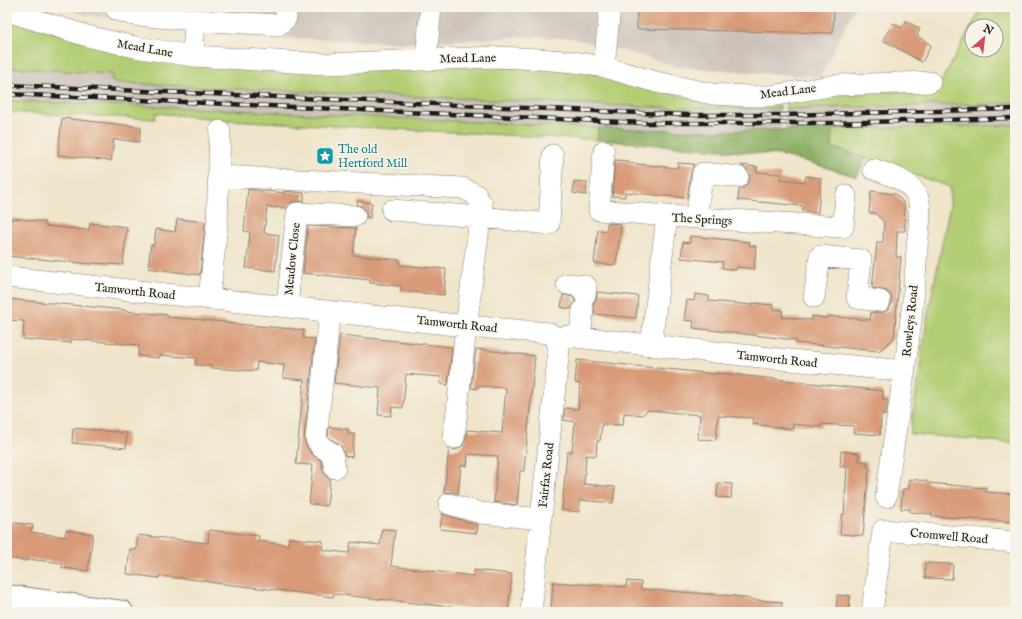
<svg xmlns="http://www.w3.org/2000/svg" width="1022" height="619" viewBox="0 0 1022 619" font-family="'IM FELL English',serif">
  <rect width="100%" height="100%" fill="#f7f3e8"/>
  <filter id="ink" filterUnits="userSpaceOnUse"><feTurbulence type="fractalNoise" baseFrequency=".025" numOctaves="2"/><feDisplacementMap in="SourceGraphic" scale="8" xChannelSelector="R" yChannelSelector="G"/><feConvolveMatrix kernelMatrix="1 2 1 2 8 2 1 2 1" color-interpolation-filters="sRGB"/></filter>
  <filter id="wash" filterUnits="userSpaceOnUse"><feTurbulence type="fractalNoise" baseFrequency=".012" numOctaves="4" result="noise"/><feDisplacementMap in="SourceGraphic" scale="16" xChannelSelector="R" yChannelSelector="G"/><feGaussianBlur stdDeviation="0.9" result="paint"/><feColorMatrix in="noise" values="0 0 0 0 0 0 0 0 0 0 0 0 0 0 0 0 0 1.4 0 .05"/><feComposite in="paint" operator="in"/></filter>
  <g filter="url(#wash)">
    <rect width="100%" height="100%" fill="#f0e5cb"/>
    <path fill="#ccc2b9" d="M62,7H855L820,77L677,67L635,54L571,38L520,37L406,43L261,37L153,28L83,14Z
      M7,67L112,74V82L194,87L674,108L780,109L781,129L713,131L598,128L193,108L7,101Z
      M1015,103V125L785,129V109Z"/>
    <path fill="#b2cd73" stroke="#677448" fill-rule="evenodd" d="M982,7H1015V103L785,109L788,100L772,99L937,89ZM972,26H996V50H972Z
      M7,18L119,51L581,70L709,103L780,106V109L674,108L194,87L112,82V74L7,67Z
      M7,101L193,108L598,128V140L228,120L156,113L155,119L7,112Z
      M1015,125V443L910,434L928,313L950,205V187L832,147L833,129Z"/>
    <path fill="#8db065" stroke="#546640" d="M598,128L713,131L833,129L832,147L865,158L857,177L808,162L779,155L598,140Z"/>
    <g id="blocks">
      <path fill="#d89a77" d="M637,7H834L833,33L637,29Z
        M906,21L920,29L917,36L931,45L922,62L883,40L893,23L902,28Z
        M62,118L141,127L139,142L114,139L111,161L58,155Z
        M615,160L628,161V163L677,168L678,163L694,164L691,171L687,198L625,192V197L612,196Z
        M741,165L757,167L756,172L781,174L780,179L805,182L806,176L821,178L818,213L802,211L803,206L738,200L739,189L743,188L747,184L750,178L749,172L745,168Z
        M574,181L587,182L586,195L573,193Z
        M248,189L284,193V191L304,193V201L292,202L287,208L267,207L264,233L279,235L275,271L246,268L250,232L244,231Z
        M871,191L895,194L904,203L905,231H897L896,257H901L894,338L879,351L796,343V340L693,328L694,321L684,320L687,300L694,301L695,294L709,296V301L752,305V303L773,305L772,309L783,310L782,317L812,320V316L827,318V316L870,320L871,312L879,313L885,312L889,309L892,303L891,296L887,291L872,288L877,242H883L884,222L875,213H869Z
        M358,201L372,203L370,218H367L365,210L362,206L357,205Z
        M12,218L45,222V226L89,230L90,223L127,227L123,265L93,263L92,264L7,256V219L12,220Z
        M177,219L205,222L200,275L148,268L151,245H154L156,229L175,232Z
        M607,223L621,224L616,265L594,263L598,230L606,231Z
        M308,226L356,228L353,255L400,260V265L446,269L444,295L401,291V286L370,283V280L303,273Z
        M690,236L750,242L749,245L756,246L754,269L737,267L736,270L722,268L723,262L681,258L683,242L690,243Z
        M597,292L638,296L636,318L595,314L593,304L597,297Z
        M563,295L573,297L575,301L571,309L561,307Z
        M7,299L125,310V311L168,315L167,317L225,322V323L304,330L303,338L315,339L304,438L306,445L311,453L321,461L323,471L326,476L330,479L327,506L309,504L313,465L296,464L304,380L283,378L284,365L257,362L256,371L212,368V366L195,365L196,358L160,355L159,358L138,356L139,345L71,339V343L23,339L24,321L7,320Z
        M340,335L452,347L448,385L440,384L441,377L406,374L403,408L392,407L391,416L378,415L380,388L334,383Z
        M476,349L535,356L524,471H520L517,505L494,502L498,456L468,454L467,466L461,465L458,494L452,492L444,493L449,448L453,450L458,449L463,445L466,439L467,430L502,433L506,388L478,386L477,389L471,388Z
        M577,360L717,374V373L739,375L883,391V400H888L886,415H881L880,435L853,433L854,426L821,424V427L793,424V429L752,424L753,418L718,416L716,440L698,439L700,415L648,410L642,415L624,413L623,425L602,424L600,441H597L596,456L586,455L584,484L615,487L613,503L580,500L579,512L562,510L567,452H572L575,422L564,420L565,408L578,409L580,384L575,383Z
        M329,427L348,429V434H354L352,457L345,456L341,446L330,438L328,436Z
        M73,428L127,433L126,448L72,443Z
        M841,451L859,453V461L868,462L867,467L869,468L863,536L840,534L842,514L844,515L847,467H840Z
        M909,479L927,481V483L986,488L985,492L1015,494L1012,522L932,516V514L910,512V509H901L903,489H909Z
        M718,483L732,484L731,498L717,497Z
        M442,514L478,525L477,533L440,529Z
        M7,522L33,525L31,532L65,537L66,530L93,534L88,571L62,568V563L27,559V561L7,558Z
        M382,529L395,530L391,566L473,576L474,570L512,574L508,612L468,609L334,594L333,597L318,595L208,582V581L159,576V578L127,574L130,549L136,550L138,535L208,543L209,530L259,536L258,541L288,545L289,538L323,541L322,550L349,553L351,542L380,545Z
        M925,563L953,564L952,579L925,578Z
        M627,581L641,582V589L735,596L755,600L782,602V612H556V611L551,610L553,582L626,587Z
        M837,595L850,596L849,612H836Z"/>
    </g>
  </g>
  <g filter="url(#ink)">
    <use href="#blocks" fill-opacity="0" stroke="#868074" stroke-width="1"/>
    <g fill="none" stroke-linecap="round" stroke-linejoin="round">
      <defs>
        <path id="minor" d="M115,7L117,10L134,15L195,20L278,25L286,18V7
          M7,11L87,36L135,47L193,56L325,64L495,57L539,59L574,62L604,67L656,82L712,94L747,96H770L837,85L930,82
          M193,56L195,20
          M426,59L431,7
          M604,67L610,7
          M604,151L599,210L667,216
          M873,169C888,174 912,181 918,198C922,211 918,233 917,247C913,331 897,414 886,497
          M218,176L462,188L475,194L482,205L466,326L454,438
          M392,210L481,217L549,224L553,155
          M696,217L703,173L738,177
          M7,277L466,326L549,333L556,338L567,336L770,358L905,371
          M567,284L586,286L585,295
          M814,297L820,256L861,260L857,298L880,301
          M209,299L217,225L220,131
          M287,306L297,213L355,216
          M330,311L316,439L321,447L332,453L335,468
          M580,337L583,310
          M651,346L667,216L843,227L846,196
          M449,504L481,513L541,519
          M531,612L559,349L556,338
          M872,612L883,530L1015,542"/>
        <path id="major" d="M7,596L122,612"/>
      </defs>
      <use href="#minor" stroke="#868074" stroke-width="22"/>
      <use href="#major" stroke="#868074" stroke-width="24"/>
      <use href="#minor" stroke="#fff" stroke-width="21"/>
      <use href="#major" stroke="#fff" stroke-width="22"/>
      <defs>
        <path id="rail" d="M7,85L687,115H783L1015,109
          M7,94L645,123H831L1015,118"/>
      </defs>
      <use href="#rail" stroke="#1c1c1c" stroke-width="4.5"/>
      <use href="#rail" stroke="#f7f3e8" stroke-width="3" stroke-dasharray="9" stroke-linecap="butt"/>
    </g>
  </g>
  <defs>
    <symbol id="sight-square" viewBox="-11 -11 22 22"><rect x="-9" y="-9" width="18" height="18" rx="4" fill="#0f9aa8" stroke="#f7f3e8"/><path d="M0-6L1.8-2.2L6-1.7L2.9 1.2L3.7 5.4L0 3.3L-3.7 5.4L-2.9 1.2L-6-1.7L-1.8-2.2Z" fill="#fff"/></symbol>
  </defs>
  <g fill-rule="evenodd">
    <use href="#sight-square" x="315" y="146" width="20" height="20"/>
  </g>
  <g text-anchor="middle" stroke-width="3" stroke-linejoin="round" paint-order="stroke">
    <g font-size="12" fill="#1c1c1c" stroke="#f7f3e8">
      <text transform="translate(145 48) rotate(10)" y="4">Mead Lane</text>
      <text transform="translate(468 58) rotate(-1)" y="4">Mead Lane</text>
      <text transform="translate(788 91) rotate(-7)" y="4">Mead Lane</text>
      <text transform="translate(702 219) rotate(3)" y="4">The Springs</text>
      <text transform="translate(292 259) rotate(-84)" y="4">Meadow Close</text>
      <text transform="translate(135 291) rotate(6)" y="4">Tamworth Road</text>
      <text transform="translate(910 321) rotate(-84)" y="4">Rowleys Road</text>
      <text transform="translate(457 324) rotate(6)" y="4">Tamworth Road</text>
      <text transform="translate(777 359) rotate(6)" y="4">Tamworth Road</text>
      <text transform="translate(546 475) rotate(-84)" y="4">Fairfax Road</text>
      <text transform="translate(949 536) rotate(5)" y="4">Cromwell Road</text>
    </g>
    <g font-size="12" fill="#0d838f" stroke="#f7f3e8" text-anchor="start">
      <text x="338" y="153">The old<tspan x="338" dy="14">Hertford Mill</tspan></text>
    </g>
  </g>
  <rect width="1022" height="619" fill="none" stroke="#f7f3e8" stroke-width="24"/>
  <g transform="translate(984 38) rotate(28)"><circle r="19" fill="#f7f3e8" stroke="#9f9d96"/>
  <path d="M0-3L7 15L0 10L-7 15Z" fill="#d1495b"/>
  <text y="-6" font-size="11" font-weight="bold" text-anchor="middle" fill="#1c1c1c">N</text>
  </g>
</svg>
